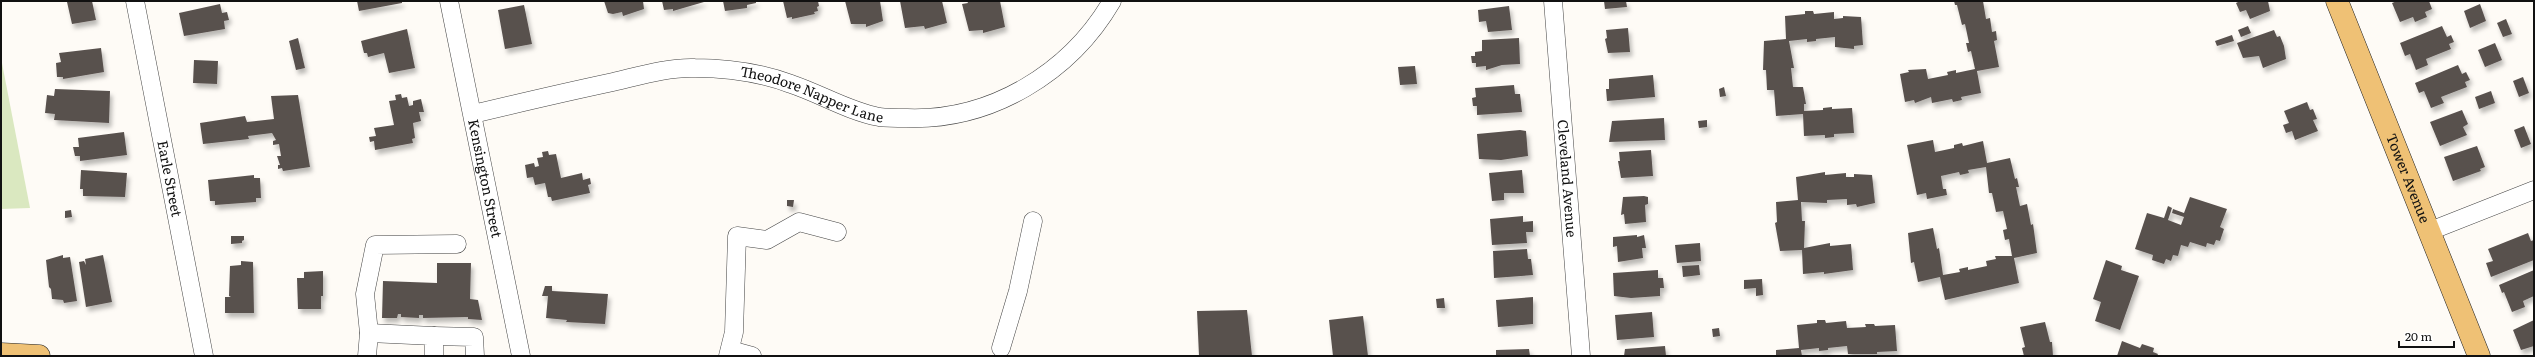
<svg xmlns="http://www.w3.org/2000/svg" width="2535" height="357" viewBox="0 0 2535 357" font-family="Literata,serif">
  <defs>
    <filter id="shadow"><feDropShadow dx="2.5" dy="4.5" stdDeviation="2" flood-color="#0004"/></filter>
  </defs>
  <rect width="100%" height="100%" fill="#fefbf6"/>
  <path fill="#dae8c0" d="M1,58L30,208L1,209Z"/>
  <path fill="#59514e" filter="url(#shadow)" d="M70,1H92L96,20L72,24L67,2Z
    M357,1H402V3L359,11Z
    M604,1H643L644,9L623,16L622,12L613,14L608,13Z
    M662,1H704V2L673,11V9L664,10Z
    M723,1H756V3L747,5V8L725,11Z
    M783,1H818L819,6L817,7L818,11L814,12L815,14L792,19V17L787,18Z
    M845,1H880L883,21L866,27V24H851Z
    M900,1H942L947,23L925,29L924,26L905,28Z
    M967,1H1000L1005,27L983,33V30L969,31L962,4L968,3Z
    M1604,1H1626L1627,7L1605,9Z
    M1954,1H1983L1986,19L1990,18L1992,32L1996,31L1997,40L1994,41L1999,67L1977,71L1981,93L1961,97L1962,100L1953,102L1952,99L1932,103L1931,97L1915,103L1914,100L1905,102L1900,74L1909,72L1908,70L1926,69L1928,79L1948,75L1947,72L1956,70V73L1975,69L1971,51L1968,52L1966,43H1969L1965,24L1962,25L1957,5H1955Z
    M2240,1H2268L2270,11L2250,19L2246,10L2240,12L2236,3Z
    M2397,1H2429L2432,9L2425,12L2427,17L2415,22L2413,17L2400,22L2392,3Z
    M220,4L222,13L227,12L229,20L224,21L225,29L184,36L179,13Z
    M2480,4L2486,21L2470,28L2464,11Z
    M524,5L532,44L505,49L498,10Z
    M1509,6L1512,30L1488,32L1486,21L1479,22L1478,10Z
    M1805,11H1813L1814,14L1834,12V19L1843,18V16L1861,17L1863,45L1854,46V49L1835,47V37L1816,39V41L1807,42V39L1789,41L1794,68H1791L1793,87H1803L1806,104H1804V111L1823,110V108L1832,107V109L1852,108L1854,133L1834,134V137L1825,138V135L1804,136L1803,114L1776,116L1774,90H1767L1766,70H1763L1764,41L1786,39L1785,16L1805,14Z
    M2506,19L2512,34L2503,37L2497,23Z
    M2248,26L2251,33L2241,37L2238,30Z
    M2442,26L2447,37L2451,35L2454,42L2449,44L2451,49L2426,59L2428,65L2416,70L2410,54L2405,56L2400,43Z
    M1628,28L1630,52L1608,53L1605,39L1607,38L1606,30Z
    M407,29L415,68L389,73L384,53L368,57L367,53H364L361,41Z
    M2274,30L2277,37L2280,36L2284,46L2286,59L2263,68L2259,56L2243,58L2237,43Z
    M2232,35L2234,41L2217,46L2215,41Z
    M298,38L305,68L296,70L289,41Z
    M1519,38L1520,64L1502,65L1486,70V66L1476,67V63H1472L1471,56H1475V52L1482,51V40Z
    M2495,43L2502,60L2485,67L2478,50Z
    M101,48L104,72L63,79V77H57L56,63L61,62L59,53Z
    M194,60L218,61L217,84L193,83Z
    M2458,65L2462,74L2466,72L2470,80L2465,82L2467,87L2441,97L2444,103L2431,108L2424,91L2419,93L2415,83Z
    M1415,66L1417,84L1400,85L1398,67Z
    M1653,75L1655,97L1607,101L1606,89H1609V79Z
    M2523,77L2529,93L2519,97L2513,81Z
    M1514,85L1515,94H1520L1522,112L1477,115V106H1473L1472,98L1476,97L1475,88Z
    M1724,87L1726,96L1720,97L1719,89Z
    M55,89L110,91L109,123L54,120L55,114L45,113L47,95L54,96Z
    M2491,91L2495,103L2479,109L2475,97Z
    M401,94L402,98L407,97L409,106L413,105V101L421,99L424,112H419L421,121L413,123L415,138L412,139L413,143L375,150L374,141L370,142L369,137L376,136L374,128L394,125L389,101L396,100L395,95Z
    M298,95L310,167L283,171L282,168L278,169V165H280L277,156H281L279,144L273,145V141L276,140L272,133L248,136L249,139L203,144L200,123L245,116L247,122L274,119L271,96Z
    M2307,102L2310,110L2313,109L2317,119L2313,120L2318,131L2295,140L2292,131L2286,133L2283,125L2289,123L2284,111Z
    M2462,110L2468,124L2463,127L2467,135L2440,146L2430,122Z
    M1664,118L1665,140L1609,142L1612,121Z
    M1707,120V127L1699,128L1698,121Z
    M2524,126L2531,144L2521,148L2514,130Z
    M1520,130L1526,131L1528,156L1501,160L1479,159L1477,134Z
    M124,132L127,155L80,161V156H75L73,147H79L78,138Z
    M1933,140L1935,152L1954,148V145L1962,143L1963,146L1983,141L1987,163L2010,158L2015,179L2017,178L2019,187H2016L2020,206L2027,204L2031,225L2033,224L2037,253L2014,258L2019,283L1945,300L1940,277L1918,282L1914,262L1911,263L1908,233L1933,228L1937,249L1939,248L1943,275L1960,272L1959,269L1968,267V270L1987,266L1986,261L1996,259L1995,256H2012L2009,239L2005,240L2003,230L2007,229L2003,211L1996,212L1992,193H1989L1986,167L1968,170L1969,173L1960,175L1959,172L1941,176L1943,189H1946L1947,195L1927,199L1926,193L1917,195L1907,145Z
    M2477,146L2485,167L2480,169L2481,171L2453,181L2444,157Z
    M1651,150L1653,176L1621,178L1618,161H1620L1619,152Z
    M548,151L549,155L556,154L561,178L582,173L583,180L590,178L591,184L588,185L590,193L552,201L551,197H548L545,183L535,185L533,177L527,178L525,165L534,163L535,167L539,166L537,158L543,157L542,152Z
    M81,170L127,173L125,197L83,196V189H80Z
    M1522,170L1524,193H1504V200L1492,201L1489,173Z
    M1825,172V175L1846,173V177H1854V174L1872,175L1875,203L1857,207L1856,204L1847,205V199L1827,200V203L1801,202L1802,221H1805L1804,248L1830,243V246L1851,244L1853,270L1824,274V272L1803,274L1802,250L1780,251L1775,223L1777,222L1776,202L1798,200L1796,177Z
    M254,175V178H260L261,198H256V202L215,205V201H210L208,180Z
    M1644,196L1648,197V204L1645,205L1646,222L1625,224L1624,214L1621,215L1623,197Z
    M2190,197L2227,209L2220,227L2224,229L2220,241L2216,240L2214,245L2207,243L2206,247L2190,242L2188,247L2181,245L2178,256L2173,255L2171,261L2166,259L2164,264L2152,260L2153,255L2135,249L2147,213L2164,218L2168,206L2172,208L2168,220L2181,225L2184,217L2172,213L2173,209L2184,213Z
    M787,200H794L793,207L787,206Z
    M71,210L72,217L65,218V211Z
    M1523,216V222L1533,221V232H1526L1527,243L1492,245L1490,219Z
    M2528,233L2531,241L2534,240V260L2491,277L2486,263L2493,261L2488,249Z
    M1637,235V237L1644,235L1646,248H1642L1643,258L1618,262L1617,246L1613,247V237Z
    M231,236H244V240L242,241V243L231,244Z
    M1700,243L1701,261L1677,263L1675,245Z
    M1527,249L1528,259H1531L1533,275L1494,278L1493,251Z
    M63,255V258L70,257L77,301L64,303L63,300L52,299L51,289L49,287L46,260Z
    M103,255L112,302L86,307L79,262L84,261L86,265L85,259Z
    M2106,260L2122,266L2121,270L2139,276L2120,330L2095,321L2101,302L2093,299Z
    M241,261L253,262L254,313H225V297H231L229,296L230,266L241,265Z
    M437,263H471L470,299L478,300L482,320L468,319V317L423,318V315H419V318L401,317V314H398L397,318H382L383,281L437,283Z
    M1699,265L1700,275L1683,277L1682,266Z
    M1658,270V278H1663L1664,288H1660V296L1631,298L1614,296L1613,273Z
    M2534,270V296L2523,301L2525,307L2512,312L2504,292L2502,293L2499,285Z
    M323,271V296H321V309H298L297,278H304V272Z
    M1762,279L1763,295L1756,296V288L1744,289V280Z
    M545,286H552V291L608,294L605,324L566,322L567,320L546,318L548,296H542Z
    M1533,297V324L1498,327L1496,300Z
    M1444,298L1445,308H1437L1436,299Z
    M1247,310L1252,356H1199L1197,311Z
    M1652,312L1654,337L1617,340L1615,315Z
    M1363,316L1368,356H1333L1329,320Z
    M1817,320H1825L1826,323L1846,321L1847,328L1866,327L1865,324H1874L1875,326L1895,325L1897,351L1877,352V354H1848L1847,346L1828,348V350L1819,351V348L1801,350L1802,356H1776V350L1799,348L1797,325L1817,323Z
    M2534,320V346L2521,350L2513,330Z
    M2045,322L2050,342H2052L2053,356H2024L2022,348L2025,347L2020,327Z
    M1719,328L1720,336L1713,337L1712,329Z
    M2122,341L2140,348L2142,344L2154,348L2153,352L2158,354L2157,356H2117Z
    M1665,346L1666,356H1624L1625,349Z
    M1529,349L1530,356H1496V350Z"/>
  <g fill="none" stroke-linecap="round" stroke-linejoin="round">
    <defs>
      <g id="minor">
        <path id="s1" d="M135,1L204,356"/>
        <path id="s2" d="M449,1L521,356"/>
        <path id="s3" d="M1553,1L1581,356"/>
        <path id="s4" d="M473,114C519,103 566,92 613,82C639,76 668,67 695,68C727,68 761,73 791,84C821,94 848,111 879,117C888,118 898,118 907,118C991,121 1070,73 1112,1"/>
        <path d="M2430,231L2534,190"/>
        <path d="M369,333L434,336V356"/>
        <path d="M434,336L474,337L475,356"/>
        <path d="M1001,348L1018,291L1033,221"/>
        <path d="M730,350L752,356"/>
        <path d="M367,356L369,333L365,294L375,245L457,244"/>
        <path d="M728,356L734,332L737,236L767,240L799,222L837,232"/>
      </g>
      <g id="major">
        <path id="s5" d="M2337,1L2479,356"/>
        <path d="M1,354L39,356"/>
      </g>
    </defs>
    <use href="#minor" stroke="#444" stroke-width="19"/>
    <use href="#major" stroke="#222" stroke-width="23"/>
    <use href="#minor" stroke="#fff" stroke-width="18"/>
    <use href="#major" stroke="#efc175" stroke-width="22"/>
  </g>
  <g text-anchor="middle" stroke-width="4" stroke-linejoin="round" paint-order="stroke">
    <g font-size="14" fill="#111" stroke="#fff">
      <text dy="5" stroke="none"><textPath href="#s4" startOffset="348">Theodore Napper Lane</textPath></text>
      <text dy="5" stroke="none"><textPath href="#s1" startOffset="181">Earle Street</textPath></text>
      <text dy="5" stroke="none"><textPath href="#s2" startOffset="181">Kensington Street</textPath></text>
      <text dy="5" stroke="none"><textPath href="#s3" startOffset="178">Cleveland Avenue</textPath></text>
      <text dy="5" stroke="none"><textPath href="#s5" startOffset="191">Tower Avenue</textPath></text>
    </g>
  </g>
  <rect width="2535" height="357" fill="none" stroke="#111111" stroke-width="4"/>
  <path d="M2399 341v6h55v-6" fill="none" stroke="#111111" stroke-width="2"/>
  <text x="2405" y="341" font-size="12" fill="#111111" stroke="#ffffff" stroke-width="3" paint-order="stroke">20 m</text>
</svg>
